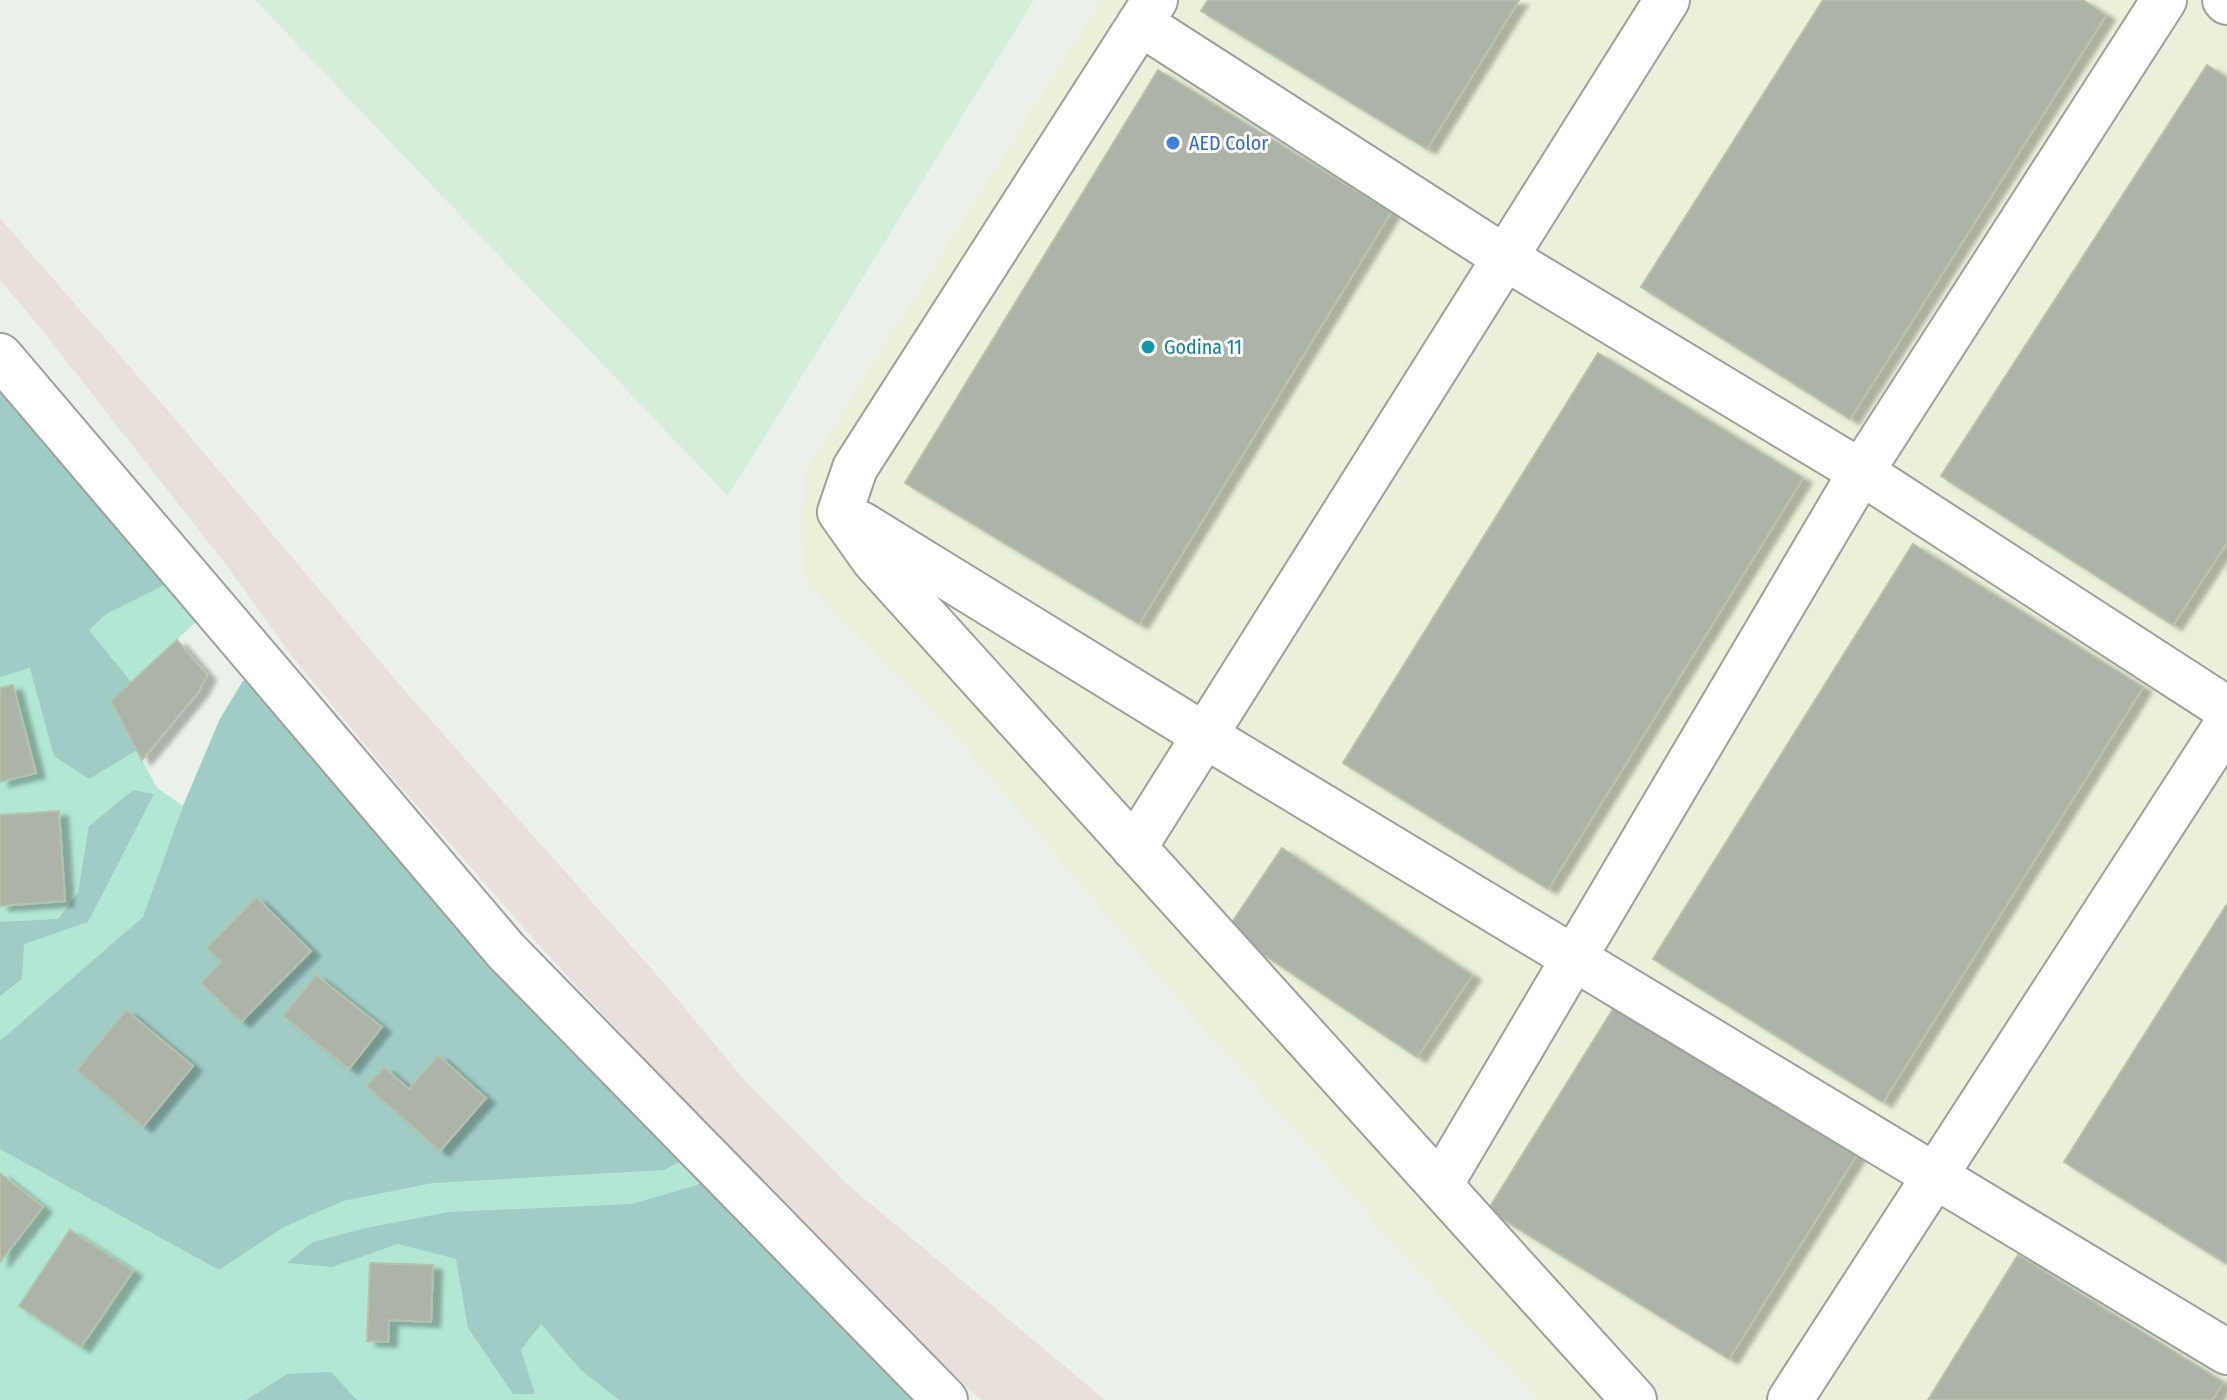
<svg xmlns="http://www.w3.org/2000/svg" width="2227" height="1400" viewBox="0 0 2227 1400" font-family="'Fira Sans Condensed',sans-serif">
  <defs>
    <filter id="shadow"><feDropShadow dx="9" dy="5" stdDeviation="2" flood-color="#0004"/></filter>
  </defs>
  <rect width="100%" height="100%" fill="#eaf1e8"/>
  <path fill="#ecf0d9" d="M1101,0H2227V1400H1538L1390,1242L1345,1186L1178,1000L944,723L803,578L805,472Z"/>
  <path fill="#e9dfdb" d="M0,218L182,427L405,691L663,982L745,1081L849,1186L1105,1400H981L909,1332L672,1088L547,954L390,775L291,655L227,566L42,330L0,280Z"/>
  <path fill="#d5eeda" d="M255,0H1034L728,496Z"/>
  <path fill="#b2e7d4" d="M0,343L200,618L111,701L157,788L183,806L220,719L243,681L915,1400H0Z"/>
  <path fill="#9fcdc6" d="M0,343L174,580L106,614L89,630L131,682L137,750L89,779L54,756L30,668L0,677Z
    M259,677L687,1158L664,1170L433,1183L343,1201L284,1227L219,1270L0,1149V1041L143,917L183,806L220,719L243,681Z
    M133,790L154,794L88,922L24,944L22,979L0,996V922L58,919L78,893L89,826Z
    M705,1178L915,1400H619L581,1370L541,1324L521,1350L535,1394H513L468,1328L456,1259L398,1244L332,1267L287,1263L313,1242L366,1228L449,1212L632,1204L697,1185Z
    M331,1372L357,1400H246L287,1374Z"/>
  <path fill="#acb3a7" stroke="#b5c2ab" stroke-width="2" filter="url(#shadow)" d="M1208,0H1519L1427,149L1201,11Z
    M1823,0H2083L2106,15L1850,419L1641,287Z
    M2207,65L2227,78V542L2173,625L1941,476Z
    M1158,70L1391,212L1139,624L905,483Z
    M1598,353L1803,478L1548,889L1343,763Z
    M1913,544L2143,687L1883,1102L1653,959Z
    M177,640L207,675L199,691L142,760L111,701Z
    M13,685L36,773L0,782V688Z
    M59,811L65,901L0,906V815Z
    M1282,848L1472,975L1417,1057L1227,930Z
    M256,897L311,951L241,1022L201,983L221,962L207,948Z
    M2227,904V1264L2064,1162Z
    M316,975L382,1027L349,1069L283,1016Z
    M1618,1001L1859,1151L1729,1359L1488,1210Z
    M126,1010L193,1066L143,1127L77,1070Z
    M438,1055L486,1098L440,1151L366,1086L384,1067L409,1089Z
    M0,1173L43,1207L0,1262Z
    M70,1230L133,1271L81,1347L19,1306Z
    M2018,1255L2223,1382L2212,1400H1928Z
    M370,1263L433,1265L431,1322L389,1320L388,1342L367,1341Z"/>
  <g fill="none" stroke-linecap="round" stroke-linejoin="round">
    <defs>
      <path id="minor" d="M1155,0L855,468L840,512L874,560L1634,1400
        M2225,0L2227,2
        M1140,23L1504,257L1861,472L2227,709
        M0,356L506,951L945,1400
        M861,524L1204,735L2227,1352
        M1134,848L1667,0
        M1440,1185L1861,472L2164,0
        M1790,1400L2227,724"/>
    </defs>
    <use href="#minor" stroke="#9e9e9e" stroke-width="48"/>
    <use href="#minor" stroke="#fff" stroke-width="44"/>
  </g>
  <circle fill="#3f7fe0" stroke="#fff" stroke-width="3" cx="1173" cy="143" r="8"/>
  <circle fill="#0f9aa8" stroke="#fff" stroke-width="3" cx="1148" cy="347" r="8"/>
  <g text-anchor="middle" stroke-width="6" stroke-linejoin="round" paint-order="stroke">
    <g font-size="20" fill="#366cbe" stroke="#fff" text-anchor="start">
      <text x="1189" y="150">AED Color</text>
    </g>
    <g font-size="20" fill="#0d838f" stroke="#fff" text-anchor="start">
      <text x="1164" y="354">Godina 11</text>
    </g>
  </g>
</svg>
